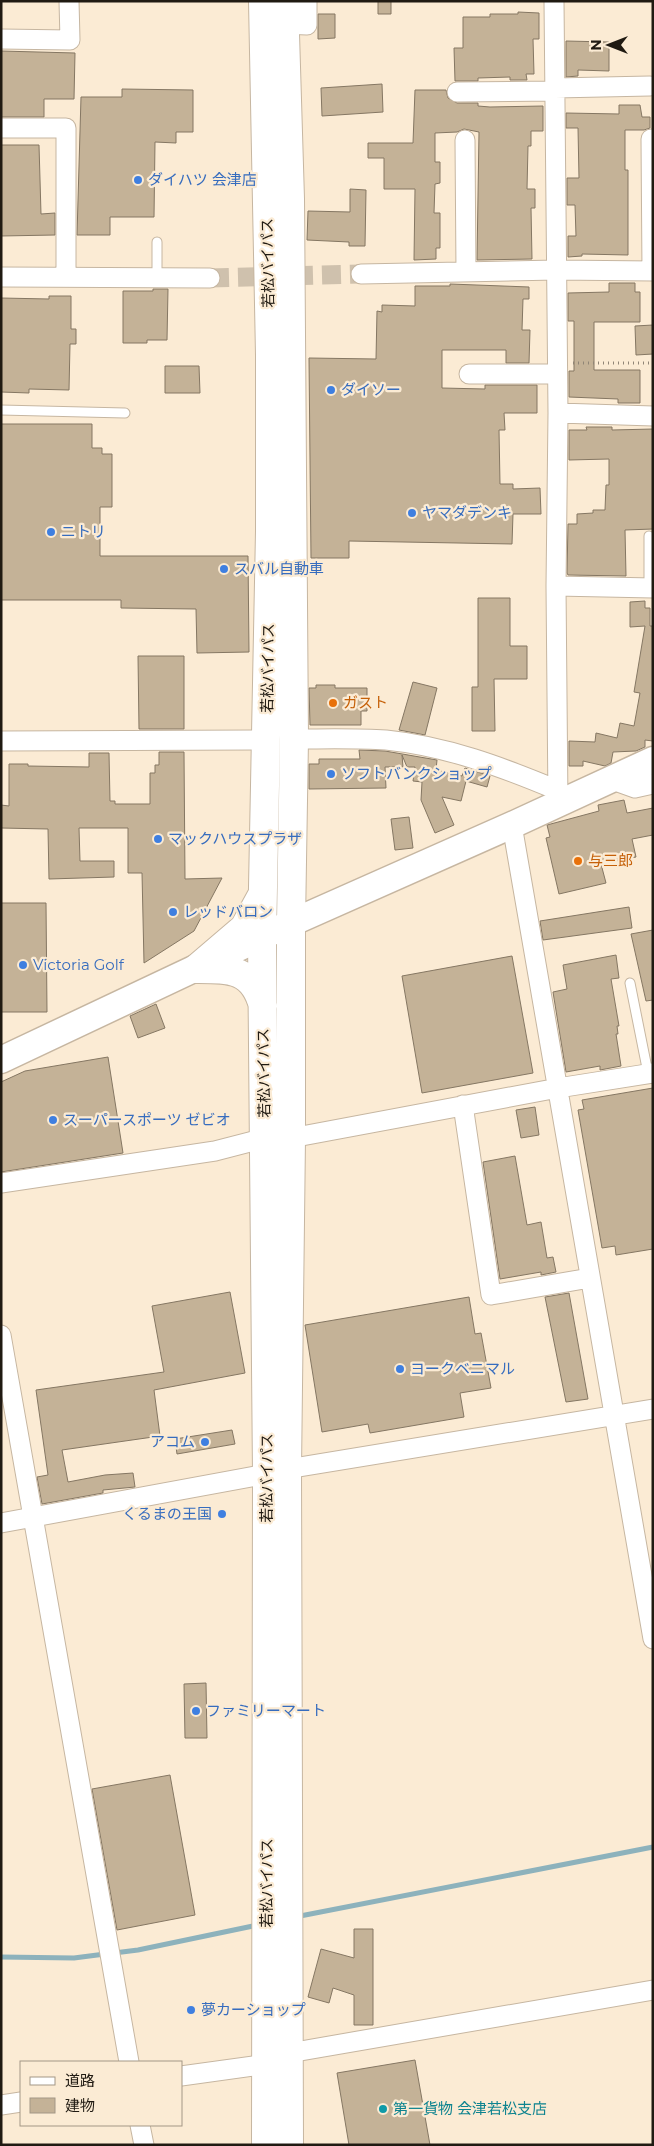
<svg xmlns="http://www.w3.org/2000/svg" width="654" height="2146" viewBox="0 0 654 2146" font-family="Montserrat,'Noto Sans JP',sans-serif">
  <rect width="100%" height="100%" fill="#fbebd4"/>
  <g fill="none" stroke-linecap="round" stroke-linejoin="round">
    <path stroke="#8db2bc" stroke-width="5" d="M295,1917L653,1847
      M114,1953L138,1950L258,1925
      M1,1957L74,1958L105,1954"/>
  </g>
  <path fill="#c4b297" stroke="#857763" d="M378,1H391V14H378Z
    M518,12L539,13V39H533L534,74H526L527,80H510V77L478,78V81H455L454,48H463V17H490V14H518Z
    M318,14H335V38L318,39Z
    M566,41L609,42V71L578,70V76L566,77Z
    M1,51L75,53L74,99H44V117H1Z
    M382,84L383,112L322,116L321,88Z
    M122,89L193,90V132H176V143L155,142L154,217H110V235H77L81,97H122Z
    M415,90H446L448,98L457,103H478V106L490,107L543,106V131H531V146H528L527,189H535V208H531L532,259L477,260L479,132L464,129L457,132L435,133V162H440V183L435,184L434,213H440V248H436V259L414,260L415,189H384V158H368V143H413Z
    M619,105H640L642,117H650V128L644,130H625V170H628V255L582,254V256L568,257V236H576L575,205H567V178H579L578,128H566V113L619,114Z
    M1,145H39L41,214L55,213V235L1,236Z
    M350,189L366,190L365,246H349V242L307,240L308,211L350,212Z
    M609,283H635V292H640V322H594V370H640V403H618V399L569,397V371H574V321H568V293L609,292Z
    M450,284L529,287V299H523L522,330H530L529,363H506V350H442V388L485,389V385H537V413H504L505,430H499L500,484H513V489L540,488L541,514H513L512,544L349,541V558H311L309,358L376,359L377,311L382,312V305L415,306V286H450Z
    M153,289H168L167,340H147V343H123V291H153Z
    M49,296H71V329H76V344H70L69,390L29,389V393L1,392V298L49,299Z
    M653,325V354L636,355L635,326Z
    M165,366H199L200,393H165Z
    M1,424H92V448H102V454H112V507H100V556H248L249,652L197,653L196,609L121,608V600H1Z
    M586,427H612V430L653,429V529L625,530L626,576L568,575L567,573L568,524H577V514L593,513V510H605L606,485H609V459L569,460V430H587Z
    M478,598H510V646H527V679H494L495,731H472V687H478Z
    M645,601V608H650V626H653V741L645,740V747L636,751L613,752L611,763L605,766L583,761V766H569V741L595,742L596,733L617,738L620,723L634,726L640,693L634,692L645,626L630,627V602Z
    M138,656H184V729H139Z
    M413,682L437,688L425,735L399,730Z
    M316,685H335V688H367V711H361V725H310L309,688H316Z
    M359,750L385,751L437,760L436,770L462,776L465,768L490,776L487,787L466,781L461,801L442,797L454,825L435,833L421,800L422,782L413,781L415,767H407L402,755L403,767H385L386,788L309,789V764H319V759H360Z
    M159,752H184L185,879L222,878L194,931L144,963L142,873H128V828H79L80,861H114V877L49,879L48,829L1,828V805L9,806V764H28V766L89,767V753H109L110,801H115V804H150V773H155V765H159Z
    M624,800L627,813L653,808V835L632,839L636,857L601,864L606,883L559,894L546,838L550,837L547,825L599,811L598,805Z
    M409,817L413,848L395,850L391,819Z
    M1,903H46L47,1012H1Z
    M629,907L632,928L543,940L540,921Z
    M653,930V1000L646,1001L631,934Z
    M616,955L619,978L611,979L619,1026H617L618,1034H616L621,1066L600,1070V1066L566,1072L553,992L567,989L563,965Z
    M512,956L533,1073L422,1093L402,976Z
    M156,1004L165,1028L138,1038L130,1016Z
    M108,1057L123,1153L1,1172V1082L25,1071Z
    M653,1088V1249L616,1255L615,1246L602,1248L578,1110L584,1109L582,1100Z
    M535,1107L539,1135L521,1138L516,1110Z
    M515,1156L527,1225L541,1222L547,1258L553,1257L556,1272L541,1275V1272L500,1279L483,1162Z
    M230,1292L245,1373L154,1390L160,1436L62,1450L68,1482L105,1475L133,1473L135,1487L103,1490V1493L42,1504L37,1477L48,1475L36,1390L164,1372L152,1306Z
    M569,1293L588,1399L566,1402L545,1297Z
    M469,1297L475,1334L481,1333L491,1388L460,1393L464,1417L370,1433L368,1424L322,1432L305,1325Z
    M232,1430L235,1444L177,1454L175,1439Z
    M206,1683L207,1738H185L184,1684Z
    M170,1775L195,1915L117,1930L92,1789Z
    M354,1929H373V2025H354V1995L333,1988L329,2003L308,1997L321,1949L354,1958Z
    M415,2060L430,2145H349L337,2073Z"/>
  <g fill="none" stroke-linecap="round" stroke-linejoin="round">
    <path stroke="#cfc1ad" stroke-width="19" stroke-dasharray="19 9" stroke-linecap="butt" d="M210,278L361,274"/>
    <defs>
      <path id="lane" d="M157,242V277
        M1,410L125,413
        M649,587V536
        M630,983L648,1073"/>
      <path id="street" d="M554,1L558,413L556,586L558,804
        M284,24L307,25V1
        M1,39L70,40L69,1
        M555,88L650,86
        M457,92L555,91
        M1,128H66V277
        M651,139L652,271
        M465,140L466,272
        M361,274L556,270L653,271
        M1,277L210,278
        M469,374H557
        M558,413L653,416
        M556,586L653,588
        M294,739C324,739 356,738 386,740C446,746 502,767 557,790
        M1,741L267,740
        M610,779L635,788L653,784
        M512,825L653,1639
        M463,1105L491,1295L590,1278
        M291,1138L558,1088L653,1073
        M1,1183L215,1151L265,1138
        M1,1335L129,2062
        M287,1469L653,1409
        M1,1523L267,1474
        M181,2076L267,2064L289,2053L653,1990
        M1,2105L21,2102
        M140,2125L144,2145"/>
      <path id="secondary" d="M1,1060L291,923L512,825L653,760"/>
      <path id="highway" d="M263,1L270,355V531L262,938L267,1474L266,2145
        M284,1L290,199L294,739L291,923V1138L287,1469L289,2145
        M196,969L244,928L261,897
        M196,969C229,969 253,968 263,1006"/>
    </defs>
    <use href="#lane" stroke="#c6b6a1" stroke-width="11"/>
    <use href="#street" stroke="#c6b6a1" stroke-width="21"/>
    <use href="#secondary" stroke="#c6b6a1" stroke-width="29"/>
    <use href="#highway" stroke="#c6b6a1" stroke-width="30"/>
    <path stroke="#908576" stroke-width="3" stroke-dasharray="1 4" stroke-linecap="butt" d="M573,363H653"/>
    <use href="#lane" stroke="#fff" stroke-width="9"/>
    <use href="#street" stroke="#fff" stroke-width="19"/>
    <use href="#secondary" stroke="#fff" stroke-width="26"/>
    <use href="#highway" stroke="#fff" stroke-width="28"/>
  </g>
  <g fill="#3f7fe0" stroke="#fbebd4" stroke-width="2">
    <circle cx="138" cy="180" r="5"/>
    <circle cx="331" cy="390" r="5"/>
    <circle cx="412" cy="513" r="5"/>
    <circle cx="51" cy="532" r="5"/>
    <circle cx="224" cy="569" r="5"/>
    <circle cx="331" cy="774" r="5"/>
    <circle cx="158" cy="839" r="5"/>
    <circle cx="173" cy="912" r="5"/>
    <circle cx="23" cy="965" r="5"/>
    <circle cx="53" cy="1120" r="5"/>
    <circle cx="400" cy="1369" r="5"/>
    <circle cx="205" cy="1442" r="5"/>
    <circle cx="222" cy="1514" r="5"/>
    <circle cx="196" cy="1711" r="5"/>
    <circle cx="191" cy="2010" r="5"/>
  </g>
  <g fill="#e8710a" stroke="#fbebd4" stroke-width="2">
    <circle cx="333" cy="703" r="5"/>
    <circle cx="578" cy="861" r="5"/>
  </g>
  <circle fill="#0f9aa8" stroke="#fbebd4" stroke-width="2" cx="383" cy="2109" r="5"/>
  <g text-anchor="middle" stroke-width="4.5" stroke-linejoin="round" paint-order="stroke">
    <g font-size="15" fill="#366cbe" stroke="#fbebd4" text-anchor="start">
      <text x="148" y="185">ダイハツ 会津店</text>
      <text x="341" y="395">ダイソー</text>
      <text x="422" y="518">ヤマダデンキ</text>
      <text x="61" y="537">ニトリ</text>
      <text x="234" y="574">スバル自動車</text>
      <text x="341" y="779">ソフトバンクショップ</text>
      <text x="168" y="844">マックハウスプラザ</text>
      <text x="183" y="917">レッドバロン</text>
      <text x="33" y="970">Victoria Golf</text>
      <text x="63" y="1125">スーパースポーツ ゼビオ</text>
      <text x="410" y="1374">ヨークベニマル</text>
      <text x="195" y="1447" text-anchor="end">アコム</text>
      <text x="212" y="1519" text-anchor="end">くるまの王国</text>
      <text x="206" y="1716">ファミリーマート</text>
      <text x="201" y="2015">夢カーショップ</text>
    </g>
    <g font-size="15" fill="#201a12" stroke="#fbebd4">
      <text transform="translate(268 263) rotate(-91)" y="5">若松バイパス</text>
      <text transform="translate(268 668) rotate(-89)" y="5">若松バイパス</text>
      <text transform="translate(264 1073) rotate(-91)" y="5">若松バイパス</text>
      <text transform="translate(267 1478) rotate(-90)" y="5">若松バイパス</text>
      <text transform="translate(267 1883) rotate(-90)" y="5">若松バイパス</text>
    </g>
    <g font-size="15" fill="#c56008" stroke="#fbebd4" text-anchor="start">
      <text x="343" y="708">ガスト</text>
      <text x="588" y="866">与三郎</text>
    </g>
    <g font-size="15" fill="#0d838f" stroke="#fbebd4" text-anchor="start">
      <text x="393" y="2114">第一貨物 会津若松支店</text>
    </g>
  </g>
  <rect width="654" height="2146" fill="none" stroke="#201a12" stroke-width="5"/>
  <rect x="20" y="2061" width="162" height="65" fill="#fbebd4" stroke="#a39786"/>
  <rect x="30" y="2077" width="25" height="8" fill="#ffffff" stroke="#a39786"/>
  <text x="65" y="2086" font-size="15" fill="#201a12">道路</text>
  <rect x="30" y="2098" width="25" height="15" fill="#c4b297" stroke="#a39786"/>
  <text x="65" y="2111" font-size="15" fill="#201a12">建物</text>
  <g transform="translate(609 45) rotate(270)" stroke="#fbebd4" stroke-width="4" paint-order="stroke">
  <path d="M0-4L9 19L0 12L-9 19Z" fill="#201a12"/>
  <text y="-8" font-size="14" font-weight="bold" text-anchor="middle" fill="#201a12">N</text>
  </g>
</svg>
